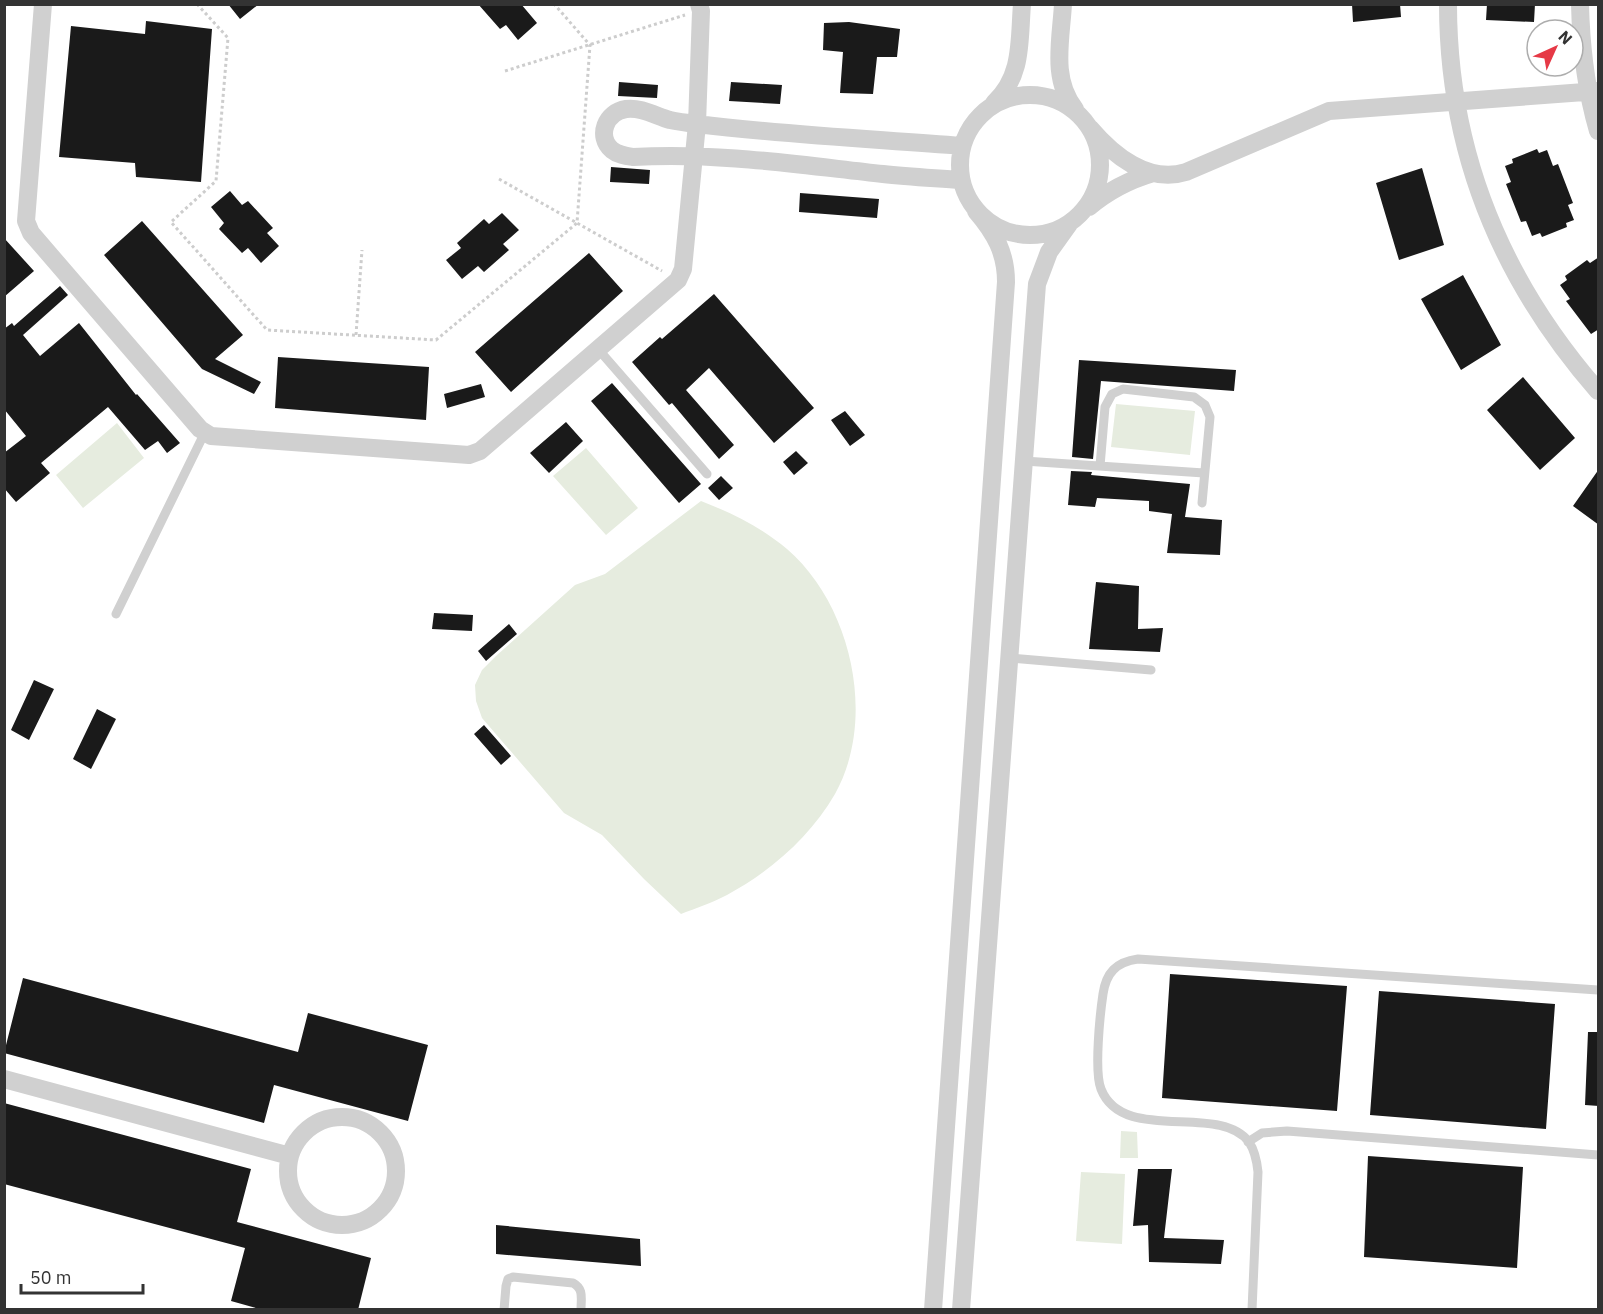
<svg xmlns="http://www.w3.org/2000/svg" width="1603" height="1314" viewBox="0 0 1603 1314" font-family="'IBM Plex Sans',sans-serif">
  <rect width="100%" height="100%" fill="#fff"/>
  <path fill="#e6ecdf" d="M1116,404L1195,411L1190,455L1111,447Z
    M117,423L144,458L83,508L56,475Z
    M586,448L638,508L606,535L553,476Z
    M701,501C732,513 761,527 787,549C852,605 877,719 835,794C810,837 770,872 727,895C712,903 696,908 681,914L644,879L602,835L564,813L482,718L476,701L475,685L482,670L496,656L575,585L605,574Z
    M1121,1131L1137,1132L1138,1158H1120Z
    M1081,1172L1125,1174L1122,1244L1076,1241Z"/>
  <path fill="#1a1a1a" d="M228,4H259L240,19Z
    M478,4H521L537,23L518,40L506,25L500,29Z
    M1352,4H1400L1401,17L1353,22Z
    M1487,4H1535L1534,22L1486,20Z
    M146,21L212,29L201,182L136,177L135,163L59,157L71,26L145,34Z
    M849,22L900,29L897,57H877L873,94L840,93L843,52L823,50L824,23Z
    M619,82L658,85L657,98L618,96Z
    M731,82L782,85L780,104L729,101Z
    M1537,149L1539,153L1547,150L1553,166L1558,164L1573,203L1568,205L1574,220L1566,223L1567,227L1542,237L1540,233L1532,236L1526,221L1521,222L1506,184L1511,182L1505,166L1513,163L1512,159Z
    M611,167L650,170L649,184L610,182Z
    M1422,168L1444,245L1399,260L1376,183Z
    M230,191L242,205L248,201L273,228L267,233L279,246L261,263L248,248L242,253L219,229L224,223L211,207Z
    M800,193L879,199L877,218L799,212Z
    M502,213L519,230L503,244L509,250L484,272L478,266L462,279L446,260L461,248L457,243L484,219L489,224Z
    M142,221L243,335L215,359L261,382L254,394L202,369L104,255Z
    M4,238L34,271L4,297Z
    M589,253L623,291L511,392L475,352Z
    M1599,257V329L1591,334L1566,301L1570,299L1560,285L1567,280L1565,276L1587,260L1590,263Z
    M1463,275L1501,345L1461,370L1421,299Z
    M60,286L68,295L23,335L40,356L79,323L136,395L137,394L180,443L167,453L158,441L145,450L108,407L41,463L50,473L16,502L4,488V453L26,436L4,409V329L12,323L14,326Z
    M714,294L814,408L774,443L709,368L686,390L734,445L719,459L672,403L669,405L632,362L660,337L662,339Z
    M278,357L429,367L426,420L275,408Z
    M1079,360L1236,370L1234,391L1101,381L1093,459L1072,457Z
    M1523,377L1575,438L1540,470L1487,410Z
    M612,383L701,484L679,503L591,401Z
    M481,384L485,397L447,408L444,394Z
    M845,411L865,435L850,446L831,420Z
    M566,422L583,441L549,473L530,453Z
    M796,451L808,463L794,475L783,462Z
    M1599,469V525L1573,506Z
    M1071,471L1092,472L1091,475L1190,484L1185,517L1222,520L1220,555L1167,553L1172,514L1149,511V501L1097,498L1095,507L1068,505Z
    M721,476L733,488L719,500L708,488Z
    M1096,582L1139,586L1138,629L1163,628L1160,652L1089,649Z
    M434,613L473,615L472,631L432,629Z
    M509,624L517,634L486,661L478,651Z
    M34,680L54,689L29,740L11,730Z
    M97,709L116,719L91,769L73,759Z
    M484,725L511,756L501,765L474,734Z
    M1170,974L1347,986L1337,1111L1162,1098Z
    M23,978L298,1052L308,1013L428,1045L408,1121L274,1085L264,1123L4,1053Z
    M1379,991L1555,1004L1546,1129L1370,1115Z
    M1588,1032H1599V1106L1585,1105Z
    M4,1103L251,1169L237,1222L371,1258L358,1310H263L231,1301L245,1248L4,1184Z
    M1368,1156L1523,1167L1517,1268L1364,1257Z
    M1138,1169H1172L1164,1238L1224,1240L1221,1264L1149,1262L1148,1225L1133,1226Z
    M496,1225L640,1239L641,1266L496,1254Z"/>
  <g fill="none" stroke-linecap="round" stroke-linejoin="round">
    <path stroke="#cdcdcd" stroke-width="3" stroke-dasharray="3 3" stroke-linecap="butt" d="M197,4L228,38L216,181L171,222L267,330L436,340L577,223L590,45L554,4
      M505,71L685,15
      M499,179L662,271
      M356,335L362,250"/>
    <path stroke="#d0d0d0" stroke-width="9" d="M598,349L707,474
      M1024,461L1204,473
      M1100,466L1105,407L1112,394L1123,389L1194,397L1205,405L1210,417L1202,503
      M116,614L205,432
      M1009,658L1151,670
      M1248,1142L1262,1133L1287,1131L1598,1155
      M504,1310L506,1286L508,1279L513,1277L573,1283C584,1289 581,1298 581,1310
      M1252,1310L1258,1172C1257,1162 1255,1151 1249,1142C1219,1102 1123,1145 1101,1089C1094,1072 1100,1014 1103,994C1106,973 1116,962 1138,959L1598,990"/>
    <path stroke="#d0d0d0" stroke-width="18" d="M43,4L26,221L31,233L200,429L211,436L469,455L480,451L678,280L683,269L697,124L701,11L699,4
      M1063,4C1061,40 1051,79 1075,109
      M1448,4C1448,152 1502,281 1598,391
      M1580,4C1581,47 1586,90 1598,131
      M960 165a70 70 0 1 1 140 0a70 70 0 1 1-140 0Z
      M994,103C1023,76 1019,41 1022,4
      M1090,128C1113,155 1148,184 1186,172L1329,111L1598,91
      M961,180C935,178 909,177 883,174C800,165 717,152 633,157C626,156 618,155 612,150C596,136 606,112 626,109C641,107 656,116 670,120C679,122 688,123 697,124C785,135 873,139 962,146
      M1089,207C1108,191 1129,180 1153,173
      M4,1079L290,1156
      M288 1171a54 54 0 1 1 108 0a54 54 0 1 1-108 0Z
      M933,1310L1006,282C1006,253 995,233 976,211
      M961,1310L1037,284L1049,252L1069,224"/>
  </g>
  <rect width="1603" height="1314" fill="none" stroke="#333333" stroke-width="12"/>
  <g transform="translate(1555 48) rotate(45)"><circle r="28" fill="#ffffff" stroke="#adadad" stroke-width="1.5"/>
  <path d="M0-4.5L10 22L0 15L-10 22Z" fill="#e63946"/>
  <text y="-9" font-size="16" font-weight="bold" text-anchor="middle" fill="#333333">N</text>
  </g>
  <path d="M21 1284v9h122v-9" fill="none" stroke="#333333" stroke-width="3"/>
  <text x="30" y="1284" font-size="18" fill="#333333" stroke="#ffffff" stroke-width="4.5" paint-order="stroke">50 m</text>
</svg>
